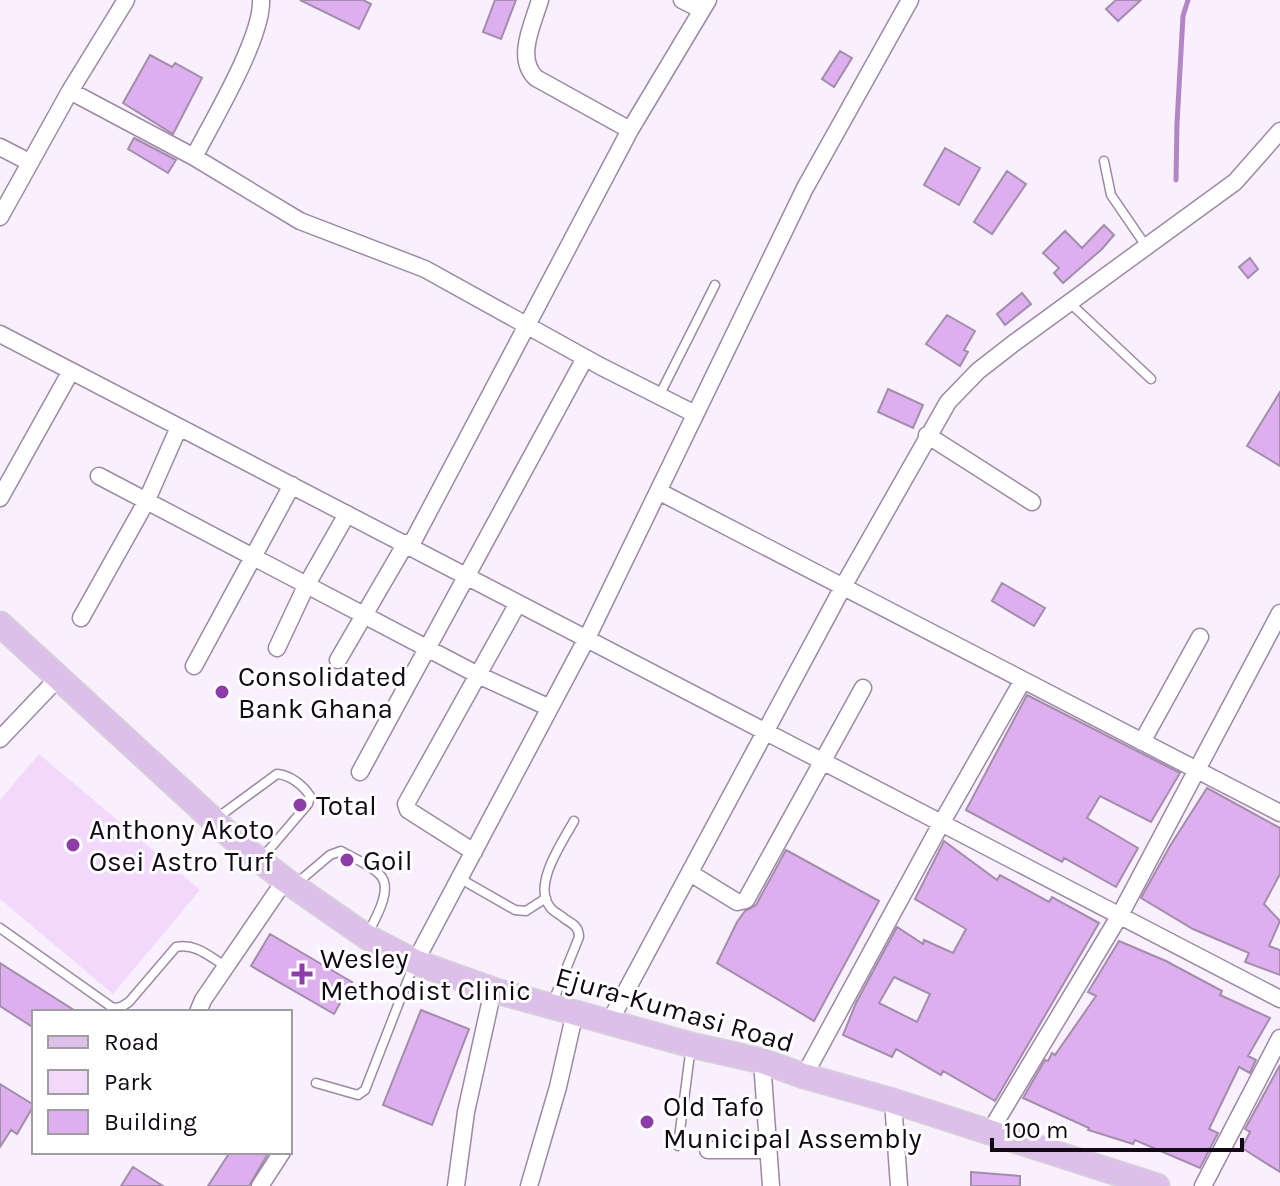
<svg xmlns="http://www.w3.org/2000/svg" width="1280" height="1186" viewBox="0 0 1280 1186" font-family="Karla,sans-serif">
  <rect width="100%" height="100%" fill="#f9f0fd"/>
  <path fill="#f2d9fc" d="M39,754L200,890L113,994L0,899V800Z"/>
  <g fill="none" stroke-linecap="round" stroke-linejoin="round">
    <path stroke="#b286c4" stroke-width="5" d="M1176,180L1177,123L1183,16L1188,0"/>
  </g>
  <path fill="#ddafee" stroke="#a28daa" stroke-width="2" fill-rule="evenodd" d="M300,0H363L371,4L359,29Z
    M495,0H516L501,39L483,32Z
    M1116,0H1141L1118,21L1106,9Z
    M840,51L852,58L834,87L822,79Z
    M150,55L172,67L175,63L202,78L173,134L123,103Z
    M134,138L176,160L168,173L128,149Z
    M945,148L980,168L959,205L924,185Z
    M1007,171L1026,184L992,234L974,222Z
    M1104,225L1114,235L1102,249L1063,283L1054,273L1059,268L1043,253L1065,231L1082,248Z
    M1250,258L1258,269L1248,278L1239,267Z
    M1022,293L1031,304L1005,325L997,314Z
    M947,315L975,331L964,350L968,352L960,366L926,344Z
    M888,389L923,405L913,428L878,412Z
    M1280,392V466L1247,446Z
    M1002,583L1045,608L1034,626L992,601Z
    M1027,695L1180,773L1151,822L1100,796L1087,818L1138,848L1116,887L1064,858L1062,862L966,810Z
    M1207,788L1280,828V874L1264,904L1280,921L1269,946L1280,950V975L1245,962L1249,953L1193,929L1141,898L1170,846Z
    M944,841L997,880L1000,875L1049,902L1052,897L1099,923L995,1101L943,1071L941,1075L896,1049L892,1057L843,1035L856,1003L897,927L923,944L924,940L953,953L966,929L915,899ZM894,977L930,994L917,1022L879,1003Z
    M786,850L879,901L814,1021L717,963L737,922L745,911L756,905Z
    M270,934L352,982L334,1014L251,966Z
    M1119,941L1166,961L1222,991L1220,995L1270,1018L1248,1056L1256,1060L1250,1073L1239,1067L1209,1129L1218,1133L1200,1168L1135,1140L1133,1144L1088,1130L1089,1128L1023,1098L1045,1060L1048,1061L1052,1053L1055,1055L1096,996L1088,992Z
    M0,963L77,1012H34V1028L0,1006Z
    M421,1010L469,1029L432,1125L383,1105Z
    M1280,1065V1172L1242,1148L1250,1132L1245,1129Z
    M0,1084L34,1105L17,1134L11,1130L0,1147Z
    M230,1152H269L249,1186H208Z
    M133,1167L163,1186H121Z
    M971,1172L1020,1176V1186H971Z"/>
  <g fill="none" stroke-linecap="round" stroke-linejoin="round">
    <defs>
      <path id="service" d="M1104,161L1111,195L1146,246
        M1070,303L1151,379
        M659,396L715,285
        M217,818L277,774C290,775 303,785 310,796L308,804L262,858
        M459,878L515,910L526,911L546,898
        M297,883L330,855L341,851C353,858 371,865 380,875C394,889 374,921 367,935
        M0,928L113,1008L121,1007L129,1002L176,947C195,943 209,956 225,966
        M552,1004L579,937C579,927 573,924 565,919C561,915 553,912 550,907C532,885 563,841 574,821
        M316,1083L358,1095L365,1090L414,964
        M678,1146L691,1046"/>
      <path id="minor" d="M540,0C533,24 515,58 536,78L630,130
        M682,0L702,10
        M70,91L194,157L300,221L425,269L600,366L695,414
        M0,147L29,162
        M194,157C212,122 263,37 261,0
        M0,217L70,91L126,0
        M0,334L1280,999
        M927,435L1032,502
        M99,476L478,675L550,708
        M658,491L1280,813
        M0,498L71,371
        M411,545L630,130L708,0
        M81,618L146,502L179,427
        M277,648L306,586L347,514
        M338,660L406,543
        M194,666L292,485
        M0,739L59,677
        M1142,742L1200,637
        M360,772L585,358
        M474,852L408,810L406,804L518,603
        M690,873L737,902L746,900L863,688
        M415,962L587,638L805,188L910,0
        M198,1012L203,1000L285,880
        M610,1021L844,585L948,402L978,371L1014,343L1235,182L1280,131
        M762,1061L771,1186
        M804,1076L942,822L1023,680
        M893,1101L899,1186
        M989,1133L1120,915L1280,613
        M708,1150H768
        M260,1186L282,1152
        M456,1186L466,1112L493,990
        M529,1186L558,1087L575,1012
        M1203,1186L1280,1038"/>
      <path id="primary" d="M0,624L245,849L285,880L367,937L415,962L493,990L691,1045L762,1061L804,1076L893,1101L1157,1186"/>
    </defs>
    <use href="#service" stroke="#9d88a5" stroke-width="11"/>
    <use href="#minor" stroke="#9d88a5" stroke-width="19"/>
    <use href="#primary" stroke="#d4d3d5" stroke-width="27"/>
    <use href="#service" stroke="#fff" stroke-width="8"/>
    <use href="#minor" stroke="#fff" stroke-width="16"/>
    <use href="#primary" stroke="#ddc0e9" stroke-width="24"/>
  </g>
  <g fill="#8e3caa" stroke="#fff" stroke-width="3">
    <circle cx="222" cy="692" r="8"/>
    <circle cx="300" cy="805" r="8"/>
    <circle cx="73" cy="845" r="8"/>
    <circle cx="347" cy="860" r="8"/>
    <path d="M298 962h8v8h8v8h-8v8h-8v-8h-8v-8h8z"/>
    <circle cx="647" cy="1122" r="8"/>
  </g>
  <g text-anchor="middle" stroke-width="6" stroke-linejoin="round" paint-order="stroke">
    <g font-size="28" fill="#110a14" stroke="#fff" text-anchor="start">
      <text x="238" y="686">Consolidated<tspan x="238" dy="32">Bank Ghana</tspan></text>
      <text x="316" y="815">Total</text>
      <text x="89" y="839">Anthony Akoto<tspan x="89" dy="32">Osei Astro Turf</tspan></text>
      <text x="363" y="870">Goil</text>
      <text x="320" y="968">Wesley<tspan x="320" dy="32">Methodist Clinic</tspan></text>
      <text x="663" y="1116">Old Tafo<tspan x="663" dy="32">Municipal Assembly</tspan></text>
    </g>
    <g font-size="28" fill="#110a14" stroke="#fff">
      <text transform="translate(675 1009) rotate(16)" y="10">Ejura-Kumasi Road</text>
    </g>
  </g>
  <rect x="32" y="1010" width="260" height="144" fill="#ffffff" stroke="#a09da1" stroke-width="2"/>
  <rect x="48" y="1036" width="40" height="12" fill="#ddc0e9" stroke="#a09da1" stroke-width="2"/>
  <text x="104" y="1050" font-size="24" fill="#110a14">Road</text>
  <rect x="48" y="1070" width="40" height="24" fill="#f2d9fc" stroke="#a09da1" stroke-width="2"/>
  <text x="104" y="1090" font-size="24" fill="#110a14">Park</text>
  <rect x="48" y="1110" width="40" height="24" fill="#ddafee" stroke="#a09da1" stroke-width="2"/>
  <text x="104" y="1130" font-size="24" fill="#110a14">Building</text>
  <path d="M992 1138v12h250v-12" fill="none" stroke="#110a14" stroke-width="4"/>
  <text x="1004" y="1138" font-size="24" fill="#110a14" stroke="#ffffff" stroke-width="6" paint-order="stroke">100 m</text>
</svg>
